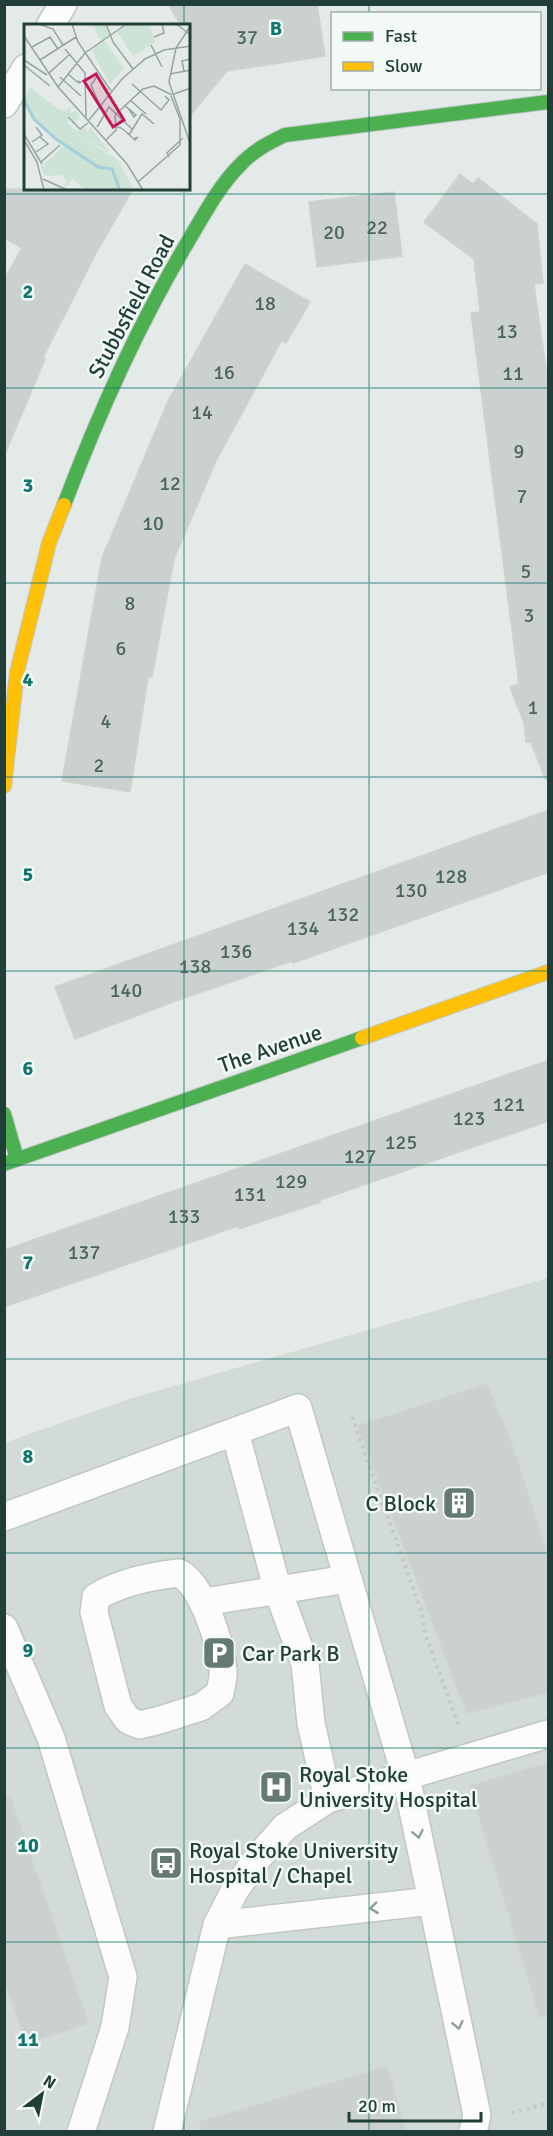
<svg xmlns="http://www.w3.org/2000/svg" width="553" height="2136" viewBox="0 0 553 2136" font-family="Signika,sans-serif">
  <rect width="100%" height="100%" fill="#e4eae7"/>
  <path fill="#d2dbd7" d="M548,1278V2131H5L4,1443L129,1399Z"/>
  <path fill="#cbd1cf" stroke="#cdd3d0" stroke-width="1.5" d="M168,4H317L325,56L227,71L189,117V26H181Z
    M460,174L473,184L478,178L537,224L543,283L534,284L549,390V779H545L531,742H526L524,723L510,687L519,684L471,313L480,312L474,259L424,222Z
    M4,189H133L95,255L43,358L45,359L5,454L4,280L22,248L4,238Z
    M394,192L402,256L317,267L309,202Z
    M245,264L310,302L286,343L282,340L216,461L174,559L152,677H148L130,792L62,781L102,558L168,401Z
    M549,810V872L293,963L292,961L184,998L75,1039L55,987Z
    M549,1060V1121L320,1200L321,1202L239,1229L238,1226L4,1307V1250Z
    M487,1384L513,1447L549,1560V1692L467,1713L358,1426Z
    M549,1763V2015L540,2017L470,1786Z
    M10,1797L88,2023L27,2043L4,1978V1798Z
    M387,2067L406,2132H201L200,2122Z"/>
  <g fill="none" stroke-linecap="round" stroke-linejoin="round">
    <defs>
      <path id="lane" d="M50,26L63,4
        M4,104L26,68
        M235,1432L278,1591L305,1664L311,1723L328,1799
        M4,1517L298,1408L406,1777L477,2115L473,2132
        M179,1573C202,1584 221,1644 223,1670C224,1677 221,1686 220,1693L201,1707L160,1720L140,1725L128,1720L118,1706L94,1612L96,1597C121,1582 151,1576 179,1573Z
        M204,1602L347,1579
        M4,1628L51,1738L123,1977L115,2027L81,2132
        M217,1925L432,1901
        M167,2132L217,1925L235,1890L256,1860L285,1827L328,1799L548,1734"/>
      <path id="fast" d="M64,505C98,415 137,327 186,245C202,218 218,187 240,165C253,151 268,143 285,135L548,102
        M4,1114L17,1159
        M4,1164L362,1038"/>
      <path id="slow" d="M4,786L17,672L49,543L64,505
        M362,1038L548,972"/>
    </defs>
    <use href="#lane" stroke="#c1c7c4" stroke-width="30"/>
    <use href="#fast" stroke="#c0c7c5" stroke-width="16"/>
    <use href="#slow" stroke="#c0c7c5" stroke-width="16"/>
    <path stroke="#c1cac8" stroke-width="4" stroke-dasharray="3 4.5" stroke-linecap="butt" d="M352,1417L421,1610L426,1636L458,1724
      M512,2113L548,2103"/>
    <use href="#lane" stroke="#fbfcfb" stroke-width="27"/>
    <use href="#fast" stroke="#4caf50" stroke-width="14"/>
    <use href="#slow" stroke="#ffc107" stroke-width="14"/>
  </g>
  <defs><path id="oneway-chevron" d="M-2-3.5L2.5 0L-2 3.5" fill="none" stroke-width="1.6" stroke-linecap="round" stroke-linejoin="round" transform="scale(1.5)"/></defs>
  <g stroke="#8e9d9a">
    <use href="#oneway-chevron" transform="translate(418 1834) rotate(78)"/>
    <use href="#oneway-chevron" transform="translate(374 1908) rotate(173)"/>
    <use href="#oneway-chevron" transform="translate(458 2025) rotate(78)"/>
  </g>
  <path fill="none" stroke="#0f766e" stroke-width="1.5" stroke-opacity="0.55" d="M184,4V26M369,4V14M369,88V2132M184,189V2132M4,194H548M4,388H548M4,583H548M4,777H548M4,971H548M4,1165H548M4,1359H548M4,1553H548M4,1748H548M4,1942H548"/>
  <defs>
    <symbol id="building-square" viewBox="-11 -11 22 22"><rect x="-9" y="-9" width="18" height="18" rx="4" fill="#657a75" stroke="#f2f9f6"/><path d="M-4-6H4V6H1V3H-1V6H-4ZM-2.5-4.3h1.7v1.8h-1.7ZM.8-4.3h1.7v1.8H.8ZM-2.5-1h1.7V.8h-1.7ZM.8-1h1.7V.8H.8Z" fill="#fff"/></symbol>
    <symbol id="parking-square" viewBox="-11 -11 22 22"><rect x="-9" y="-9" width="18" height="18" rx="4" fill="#657a75" stroke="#f2f9f6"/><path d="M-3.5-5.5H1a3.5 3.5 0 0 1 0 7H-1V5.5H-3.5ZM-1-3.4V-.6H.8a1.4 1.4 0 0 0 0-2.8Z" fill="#fff"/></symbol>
    <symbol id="hospital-square" viewBox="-11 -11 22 22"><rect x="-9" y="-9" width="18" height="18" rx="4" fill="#657a75" stroke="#f2f9f6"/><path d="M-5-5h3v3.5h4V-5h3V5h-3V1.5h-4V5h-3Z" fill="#fff"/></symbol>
    <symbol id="bus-square" viewBox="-11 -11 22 22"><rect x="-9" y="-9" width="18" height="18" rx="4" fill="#657a75" stroke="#f2f9f6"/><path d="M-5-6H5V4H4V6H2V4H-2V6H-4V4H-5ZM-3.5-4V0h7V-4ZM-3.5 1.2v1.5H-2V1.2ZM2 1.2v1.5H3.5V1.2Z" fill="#fff"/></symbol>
  </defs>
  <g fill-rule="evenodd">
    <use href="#building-square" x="440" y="1484" width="38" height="38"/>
    <use href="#parking-square" x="200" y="1634" width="38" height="38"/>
    <use href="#hospital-square" x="257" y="1768" width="38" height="38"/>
    <use href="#bus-square" x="147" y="1844" width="38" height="38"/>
  </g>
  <g text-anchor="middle" stroke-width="5" stroke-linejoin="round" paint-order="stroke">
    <g font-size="20" fill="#4c645e">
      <text x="247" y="44">37</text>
      <text x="377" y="234">22</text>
      <text x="334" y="239">20</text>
      <text x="265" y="310">18</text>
      <text x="507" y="338">13</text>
      <text x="224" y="379">16</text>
      <text x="513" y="380">11</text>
      <text x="202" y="419">14</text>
      <text x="519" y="458">9</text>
      <text x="170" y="490">12</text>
      <text x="522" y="503">7</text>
      <text x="153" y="530">10</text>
      <text x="526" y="578">5</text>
      <text x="130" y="610">8</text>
      <text x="529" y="622">3</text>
      <text x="121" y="655">6</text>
      <text x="533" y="714">1</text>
      <text x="106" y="728">4</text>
      <text x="99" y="772">2</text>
      <text x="451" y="883">128</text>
      <text x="411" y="897">130</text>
      <text x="343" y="921">132</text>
      <text x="303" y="935">134</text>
      <text x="236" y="958">136</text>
      <text x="195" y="973">138</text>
      <text x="126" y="997">140</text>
      <text x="509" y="1111">121</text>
      <text x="469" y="1125">123</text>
      <text x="401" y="1149">125</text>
      <text x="360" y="1163">127</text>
      <text x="291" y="1188">129</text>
      <text x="250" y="1201">131</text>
      <text x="184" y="1223">133</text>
      <text x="84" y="1259">137</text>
    </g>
    <g font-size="22" fill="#213e38" stroke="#f2f9f6">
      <text transform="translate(131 306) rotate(-62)" y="8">Stubbsfield Road</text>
      <text transform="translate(270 1048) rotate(-19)" y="8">The Avenue</text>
    </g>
    <g font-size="22" fill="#213e38" stroke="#f2f9f6" text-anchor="start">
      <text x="436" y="1511" text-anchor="end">C Block</text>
      <text x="242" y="1661">Car Park B</text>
      <text x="299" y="1782">Royal Stoke<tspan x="299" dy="25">University Hospital</tspan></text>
      <text x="189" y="1858">Royal Stoke University<tspan x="189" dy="25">Hospital / Chapel</tspan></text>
    </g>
  </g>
  <g transform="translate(24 24)">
    <rect width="166" height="166" fill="#e4eae7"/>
    <path d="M47,82L46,89L52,87L56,93L51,99L43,92L44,100L53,107L61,103L63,109L66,103L86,129L35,100L31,85L42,87Z" fill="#cde3d5"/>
    <path d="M70,0H81L84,11L79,15L100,44L86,60L68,27L78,14H74ZM105,0H125L131,18L109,32L93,8ZM6,63L38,88L37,95L46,106L94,136L110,166H62L49,155L40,164L42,157L38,151L21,152L17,143L40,122L10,95L0,77Z" fill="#cde3d5"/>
    <path fill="none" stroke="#a4ced9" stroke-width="3" d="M0,76L10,95L32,115L74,143L88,145L96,166"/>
    <path fill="none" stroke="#96a5a1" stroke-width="1.5" d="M15,0L29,5L39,21M48,0L54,18L87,67M82,0L89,18L109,45M152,0L167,11M167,1L152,24L145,58L167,122M0,12L34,63L103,140L119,166M130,13L140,9L138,0M127,21L138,43M8,23L26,13L34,25M41,25L61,49L62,93M61,29L101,1M0,36L23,51M16,36L52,13M0,41L26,62M160,47L158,37L167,35M25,49L45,31M44,50L52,57L55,59L57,58L52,57M146,50L167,46M74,51L67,61L76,82M36,53L57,72M108,60L137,86L145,76L141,72M34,63L61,29M150,70L167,64M106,76L122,90M100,81L112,91L110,93L104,84M44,93L56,105L64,99M65,96L98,55L121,35L140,26L167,22M73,103L85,83L109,106M93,103L97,104L101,107L110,115L111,116L114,113L110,115M0,110L18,140M105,111L118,90L130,100M0,116L13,138L20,166M82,116L92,106L91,91L119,65L130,62L148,71M8,118L18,111L12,103M12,128L24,120L16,113M145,133L143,129L159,114M17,138L36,121M19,155L43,166M114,158L156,121V95L147,72"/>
    <path fill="#c2185b" fill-opacity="0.15" stroke="#c2185b" stroke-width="3" d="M72,50L100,96L89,103L60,57Z"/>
    <rect width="166" height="166" fill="none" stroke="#213e38" stroke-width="3"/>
  </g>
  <g font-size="20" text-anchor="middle" font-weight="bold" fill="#0f766e" stroke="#f2f9f6" stroke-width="5" stroke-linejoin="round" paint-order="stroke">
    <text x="276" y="35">B</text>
    <text x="28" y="298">2</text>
    <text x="28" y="492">3</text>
    <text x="28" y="686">4</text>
    <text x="28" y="881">5</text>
    <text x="28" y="1075">6</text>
    <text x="28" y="1269">7</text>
    <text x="28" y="1463">8</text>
    <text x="28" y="1657">9</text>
    <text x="28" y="1852">10</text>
    <text x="28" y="2046">11</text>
  </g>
  <rect width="553" height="2136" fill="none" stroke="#213e38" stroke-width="12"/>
  <rect x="331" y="12" width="210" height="78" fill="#f2f9f6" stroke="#9eaeaa" stroke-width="1.5"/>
  <rect x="343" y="32" width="30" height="9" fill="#4caf50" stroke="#9eaeaa" stroke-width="1.5"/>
  <text x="385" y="42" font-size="18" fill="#213e38">Fast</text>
  <rect x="343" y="62" width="30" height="9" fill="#ffc107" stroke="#9eaeaa" stroke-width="1.5"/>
  <text x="385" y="72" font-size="18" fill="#213e38">Slow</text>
  <g transform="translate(42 2094) rotate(32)" stroke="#f2f9f6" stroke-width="4.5" paint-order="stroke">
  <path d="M0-4.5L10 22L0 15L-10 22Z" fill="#213e38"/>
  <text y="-9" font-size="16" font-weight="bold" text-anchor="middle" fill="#213e38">N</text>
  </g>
  <path d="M349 2112v9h132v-9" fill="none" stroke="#213e38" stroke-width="3"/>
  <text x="358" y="2112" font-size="18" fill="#213e38" stroke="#f2f9f6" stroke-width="4.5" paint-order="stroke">20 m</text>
</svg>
